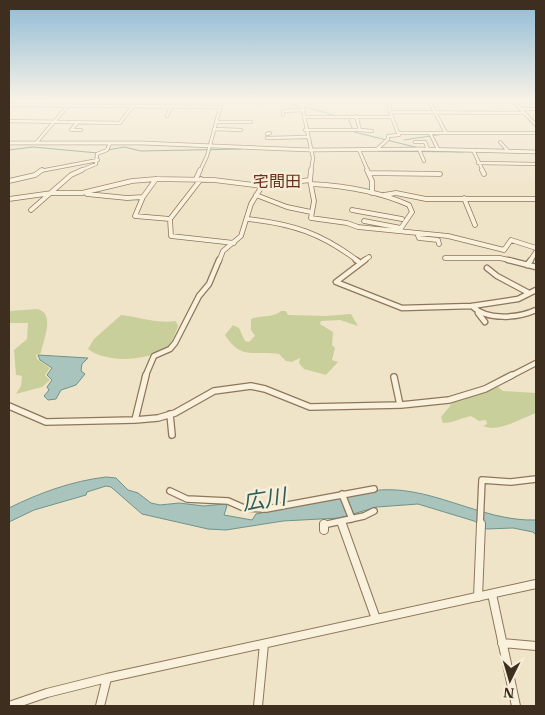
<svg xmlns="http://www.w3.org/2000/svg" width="545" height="715" viewBox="0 0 545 715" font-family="'IBM Plex Serif','Noto Sans JP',serif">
  <rect width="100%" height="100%" fill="#f0e4c8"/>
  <path fill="#c9cf9b" d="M37,309C56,313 43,340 41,353L36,355L37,359L50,368L45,375L50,380L42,387L16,394L21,386L22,376L16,375L14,350L27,339L28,323H9V311Z
    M281,311H286L288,315L326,316L351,314L358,326L340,320L321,321L320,324L333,332L332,345L335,348L332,360L338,362L326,375L304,369L299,363L300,358L292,362L286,361L279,354C253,350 242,361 225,335L233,325L239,328L245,341L249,342L255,336L251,330V319C261,315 273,318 281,311Z
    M121,315C139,317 158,324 176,321L178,326C175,334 171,346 164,350C144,361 106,363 88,349L94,339Z
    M498,387L503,391L536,393V413C519,419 499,433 483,426L487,424L486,420L479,421L471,416C461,418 453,423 443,423L441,417L450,406L451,401Z"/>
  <path fill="#a9c4bc" stroke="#6f938a" d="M38,355L88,358L82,364L81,371L85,374L76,385L61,390L56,399L48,400L44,396L49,390L47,387L52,380L47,375L52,368L40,360Z
    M106,477L116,478L128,490L138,493L151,503L160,505L179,503L204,506L225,504L227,506L224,515L252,520L256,514L371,491C428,482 480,522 536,520V535L533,532L513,528L487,529L474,521L418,504L377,507L339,518L283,521L226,530L208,529L142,514L111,487L106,486L87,492L86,495L34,510L9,522V508C39,493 72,481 106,477Z"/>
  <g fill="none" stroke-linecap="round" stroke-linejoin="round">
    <path stroke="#6f938a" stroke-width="1" d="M307,107L336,116
      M350,117L349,121L354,132L419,148
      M404,140L444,134
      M9,150L33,147L98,153
      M108,150L124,147L141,151L241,149
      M306,151H318
      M378,151L463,152"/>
    <defs>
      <path id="minor-far4" d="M287,101L303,106
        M389,101L390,112L398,133
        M429,101L446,133
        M513,101L536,125
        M9,102L11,101
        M259,103L261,101
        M9,105L219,107
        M521,109H536
        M390,112L525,113
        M283,115V111L304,110
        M167,116L171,107
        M356,116L360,130L372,131
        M306,117H392
        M9,121L120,123L132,107
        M216,122H251
        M77,123L71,130H81
        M214,129L241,130
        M305,130H360
        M430,133L438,149
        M267,134L270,133
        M267,138L307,137
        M415,142H425L428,149
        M500,142L508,151
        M36,143L72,101
        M377,149L388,139V136L399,135L398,133H536
        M419,149L424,161
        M359,150L368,171
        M473,150L483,171
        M478,163L536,164
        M40,171L98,160
        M79,171L96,164L97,154L107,150L110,143
        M200,171L207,156L222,101
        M311,171L313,158L302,106L314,101"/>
      <path id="minor-far3" d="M311,170L310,180L314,201L311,218L347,223L358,227L448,236L504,250L511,240L536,248
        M367,170L372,181V193
        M482,170L484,174
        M369,173L440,174
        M156,179L143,197L135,216L170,219
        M196,179L200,170
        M201,179L170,219L171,236L234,243
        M9,181L35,175L42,170
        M312,184C346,186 378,191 409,205L412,212L399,231
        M87,194L127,198L143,197
        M256,195L287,207L311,212
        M384,195L396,193L426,199H536
        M464,198L475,225
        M9,199L52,193H82L132,181L156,179L214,180L262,186L310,180
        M31,210L71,175L82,170
        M352,210L402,219
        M248,219C293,224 321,233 358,261
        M364,221L401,228
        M417,233L419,238L438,240L439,244
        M445,258H500L513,261
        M219,261L223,251L241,236L251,204L262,186
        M363,261L369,257
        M530,261L536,252"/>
      <path id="minor-far2" d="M356,260L359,262
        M365,260L336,282L402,308L472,306L518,299L536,290
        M508,260L536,267
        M527,265L531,260
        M487,268L497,276L529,293
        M472,306C487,321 518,318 536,310
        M478,313L485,322
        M145,377L154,356L170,349L175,343L199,296L209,284L219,260
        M509,377L536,363"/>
      <path id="minor-far1" d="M394,377L400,405
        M9,406L46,422L135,420L158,418L175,413L214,391L251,386L265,389L310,407L401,405L449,400L485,389L512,375
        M170,414L172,435
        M135,420L146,375
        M170,491L187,499L228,501L244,508L266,509L374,489
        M342,494L352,519
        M341,521L342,525
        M323,525L364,516L374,511
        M480,525L482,480L511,482L536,479"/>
      <path id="minor" d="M342,524L376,619
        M324,530V524
        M492,594L516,706
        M478,597L481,524
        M502,643L536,646
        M9,706L47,693L107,678L536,584
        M100,706L107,678
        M258,706L264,644"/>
      <path id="tertiary" d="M9,143H142L311,150L419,149L536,152"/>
    </defs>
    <use href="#minor-far4" stroke="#8d765c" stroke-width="4"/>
    <use href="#minor-far3" stroke="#8d765c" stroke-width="5.5"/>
    <use href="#minor-far2" stroke="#8d765c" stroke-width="7"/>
    <use href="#minor-far1" stroke="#8d765c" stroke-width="8"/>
    <use href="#minor" stroke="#8d765c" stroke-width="10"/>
    <use href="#tertiary" stroke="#8d765c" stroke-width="4.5"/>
    <use href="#minor-far4" stroke="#faf1dc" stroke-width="2.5"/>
    <use href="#minor-far3" stroke="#faf1dc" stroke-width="4"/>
    <use href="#minor-far2" stroke="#faf1dc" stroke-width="4.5"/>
    <use href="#minor-far1" stroke="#faf1dc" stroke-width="5.5"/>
    <use href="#minor" stroke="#faf1dc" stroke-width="8"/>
    <use href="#tertiary" stroke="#faf1dc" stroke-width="3"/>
  </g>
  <linearGradient id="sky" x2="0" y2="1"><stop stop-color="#8fbad6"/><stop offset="0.5" stop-color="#f8f3e6"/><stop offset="1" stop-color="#f8f3e6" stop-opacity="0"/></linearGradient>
  <rect width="545" height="201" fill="url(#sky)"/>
  <g text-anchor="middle" stroke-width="5" stroke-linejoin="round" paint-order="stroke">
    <g font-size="16" fill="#6b2e1e" stroke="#f7eed8">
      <text x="277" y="187">宅間田</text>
    </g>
    <g font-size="22" font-style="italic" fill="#2f5d5a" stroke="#f7eed8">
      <text transform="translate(264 499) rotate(-9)" y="8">広川</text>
    </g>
  </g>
  <rect width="545" height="715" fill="none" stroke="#3d2e20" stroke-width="20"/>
  <g transform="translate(510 680) rotate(185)" stroke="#f7eed8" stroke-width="4" paint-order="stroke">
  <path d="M0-4L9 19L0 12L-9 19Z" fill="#3d2e20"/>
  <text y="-8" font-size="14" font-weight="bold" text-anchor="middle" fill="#3d2e20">N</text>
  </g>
</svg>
